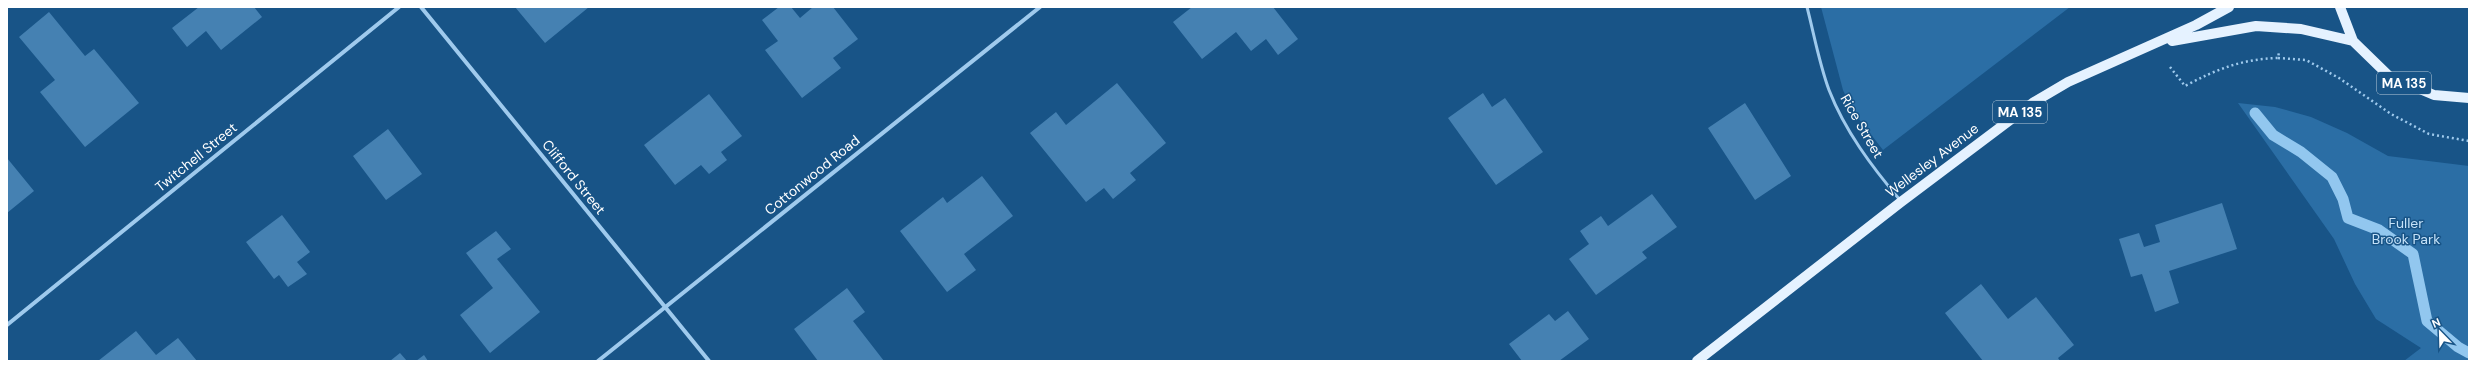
<svg xmlns="http://www.w3.org/2000/svg" width="2476" height="368" viewBox="0 0 2476 368" font-family="'DM Sans',sans-serif">
  <rect width="100%" height="100%" fill="#185487"/>
  <path fill="#2b6ea5" d="M1821,7H2070L1883,150L1852,110L1843,90Z
    M2238,103L2275,107L2311,117L2347,133L2388,156L2469,166V361H2404L2421,348L2376,319L2355,284L2334,239Z"/>
  <g fill="none" stroke-linecap="round" stroke-linejoin="round">
    <path stroke="#92c7ef" stroke-width="11" d="M2255,113L2273,135L2301,152L2332,177L2343,199L2348,218L2379,230L2413,254L2427,321L2458,347L2469,353"/>
  </g>
  <path fill="#4581b2" d="M199,7H254L262,17L221,50L206,31L187,47L172,28Z
    M515,7H589L545,43Z
    M779,7H791L800,18L813,7H833L858,39L833,58L841,68L802,98L765,50L778,41L762,20Z
    M1192,7H1273L1298,39L1278,55L1266,39L1251,51L1236,32L1202,59L1173,22Z
    M49,12L85,56L94,49L139,103L85,147L40,92L55,80L19,37Z
    M1117,83L1166,143L1130,173L1136,180L1113,199L1104,188L1086,202L1030,133L1056,112L1066,125Z
    M1483,93L1492,107L1505,98L1543,152L1496,185L1448,118Z
    M709,94L742,136L721,152L727,160L709,174L701,165L675,185L644,145Z
    M1745,103L1791,176L1755,200L1708,128Z
    M388,129L422,174L386,200L353,156Z
    M7,158L34,191L7,213Z
    M982,176L1013,216L964,254L976,270L947,292L900,231L943,197L947,203Z
    M1652,194L1677,227L1642,252L1647,258L1596,295L1569,259L1589,244L1580,231L1601,216L1608,226Z
    M2222,203L2237,249L2169,271L2179,303L2155,312L2142,274L2131,277L2119,239L2139,233L2144,247L2160,242L2155,225Z
    M282,215L310,252L297,262L307,274L288,287L279,275L274,279L246,242Z
    M496,231L511,249L497,259L540,312L490,353L460,315L493,288L466,253Z
    M1981,284L2008,319L2036,297L2074,345L2058,358L2060,361H1983L1945,313Z
    M847,288L865,312L853,321L884,361H818L794,329Z
    M1568,311L1589,339L1559,361H1522L1509,344L1549,314L1555,321Z
    M136,331L156,355L178,338L197,361H98Z
    M400,353L407,361H390Z
    M424,355L428,361H416Z"/>
  <g fill="none" stroke-linecap="round" stroke-linejoin="round">
    <path stroke="#9fcaed" stroke-width="2.5" stroke-dasharray="2 3" stroke-linecap="butt" d="M2278,58L2306,60L2339,78L2391,114L2429,134L2469,141
      M2170,67L2185,86C2217,69 2242,59 2278,58L2279,52"/>
    <path stroke="#9fcaed" stroke-width="3" d="M1807,7C1814,34 1819,63 1829,90C1845,131 1872,167 1900,200"/>
    <path stroke="#9fcaed" stroke-width="4" d="M421,7L709,361
      M7,325L399,7
      M598,361L1040,7"/>
    <path stroke="#e5f2ff" stroke-width="10" d="M2340,7L2353,41L2389,76L2434,95L2469,98
      M2172,41L2256,26L2301,29L2353,41
      M1697,361L1901,202L2034,102L2068,82L2196,25L2229,7"/>
  </g>
  <g text-anchor="middle" stroke-width="3" stroke-linejoin="round" paint-order="stroke">
    <g fill="#185487" stroke="#baccdb" stroke-width="1">
      <rect x="2377" y="72" width="54" height="22" rx="3"/>
      <rect x="1993" y="101" width="54" height="22" rx="3"/>
    </g>
    <g font-size="13" font-weight="bold" fill="#fff">
      <text x="2404" y="88">MA 135</text>
      <text x="2020" y="117">MA 135</text>
    </g>
    <g font-size="14" fill="#fff" stroke="#185487">
      <text transform="translate(1862 126) rotate(60)" y="5">Rice Street</text>
      <text transform="translate(196 157) rotate(-39)" y="5">Twitchell Street</text>
      <text transform="translate(1932 160) rotate(-37)" y="5">Wellesley Avenue</text>
      <text transform="translate(812 175) rotate(-39)" y="5">Cottonwood Road</text>
      <text transform="translate(574 177) rotate(51)" y="5">Clifford Street</text>
    </g>
    <g font-size="14" fill="#c5e2f9" stroke="#185487">
      <text x="2406" y="228">Fuller<tspan x="2406" dy="16">Brook Park</tspan></text>
    </g>
  </g>
  <rect width="2476" height="368" fill="none" stroke="#ffffff" stroke-width="16"/>
  <g transform="translate(2440 332) rotate(337)" stroke="#185487" stroke-width="3" paint-order="stroke">
  <path d="M0-3L7 15L0 10L-7 15Z" fill="#ffffff"/>
  <text y="-6" font-size="11" font-weight="bold" text-anchor="middle" fill="#ffffff">N</text>
  </g>
</svg>
